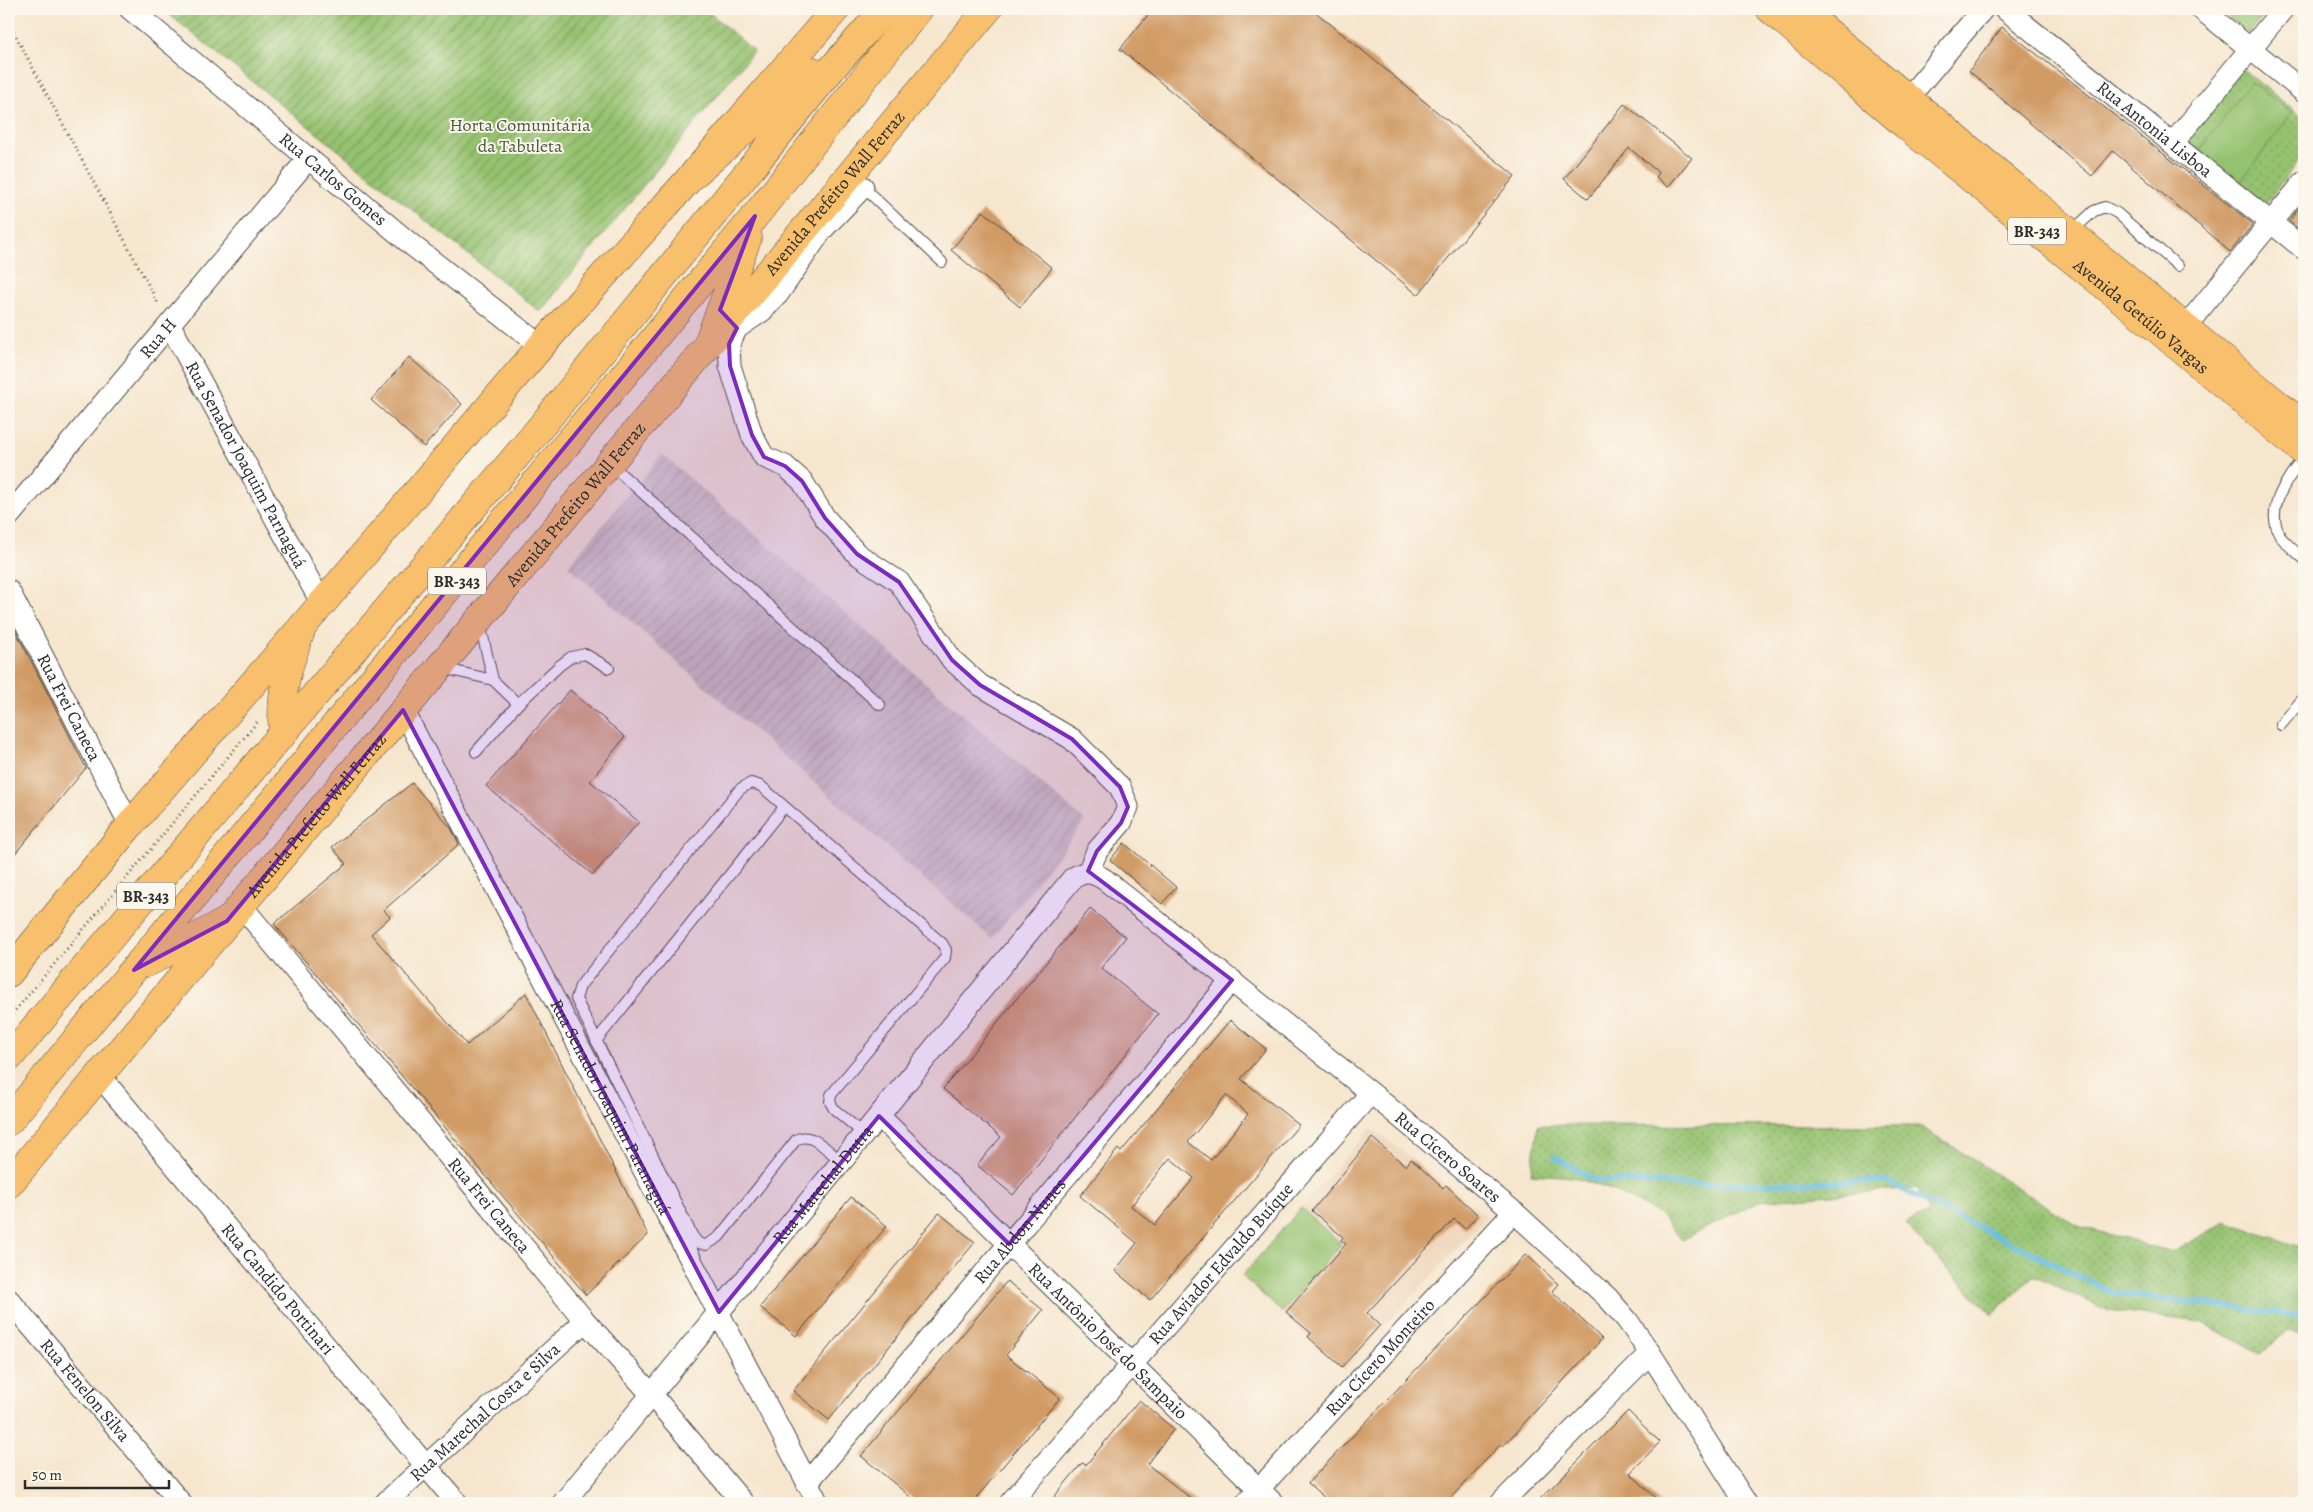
<svg xmlns="http://www.w3.org/2000/svg" width="2313" height="1512" viewBox="0 0 2313 1512" font-family="Alegreya,serif">
  <defs>
    <pattern id="industrial-furrows" width="10" height="10" patternUnits="userSpaceOnUse" patternTransform="scale(1.25)"><rect width="10" height="10" fill="#cdc2b9"/><path d="M-1 1l2-2M0 10L10 0M9 11l2-2" fill="none" stroke="#b0a79f"/></pattern>
    <pattern id="grass-dots" width="8" height="8" patternUnits="userSpaceOnUse" patternTransform="scale(1.25)"><rect width="8" height="8" fill="#95c270"/><path d="M2 2h.1M6 6h.1" fill="none" stroke="#7a9e5c" stroke-width="1.8" stroke-linecap="round"/></pattern>
    <pattern id="garden-furrows" width="10" height="10" patternUnits="userSpaceOnUse" patternTransform="scale(1.25)"><rect width="10" height="10" fill="#95c270"/><path d="M-1 1l2-2M0 10L10 0M9 11l2-2" fill="none" stroke="#7a9e5c"/></pattern>
  </defs>
  <rect width="100%" height="100%" fill="#fbf7ec"/>
  <filter id="ink" filterUnits="userSpaceOnUse"><feTurbulence type="fractalNoise" baseFrequency=".02" numOctaves="2"/><feDisplacementMap in="SourceGraphic" scale="10" xChannelSelector="R" yChannelSelector="G"/><feConvolveMatrix kernelMatrix="1 2 1 2 8 2 1 2 1" color-interpolation-filters="sRGB"/></filter>
  <filter id="wash" filterUnits="userSpaceOnUse"><feTurbulence type="fractalNoise" baseFrequency=".0096" numOctaves="4" result="noise"/><feDisplacementMap in="SourceGraphic" scale="20" xChannelSelector="R" yChannelSelector="G"/><feGaussianBlur stdDeviation="1.12" result="paint"/><feColorMatrix in="noise" values="0 0 0 0 0 0 0 0 0 0 0 0 0 0 0 0 0 1.4 0 .05"/><feComposite in="paint" operator="in"/></filter>
  <g filter="url(#wash)">
    <rect width="100%" height="100%" fill="#f6e6ce"/>
    <path fill="#efd6bc" d="M1371,1128L1487,1216L1344,1370L1241,1276Z"/>
    <path fill="url(#industrial-furrows)" d="M662,454L1085,821L992,939L568,566Z"/>
    <path fill="url(#grass-dots)" stroke="#60764e" d="M2239,66L2304,119V154L2261,209L2178,143Z
      M1538,1125L1920,1126L2078,1226L2173,1252L2225,1222L2304,1248V1336L2289,1330L2261,1354L2201,1322L2109,1311L2033,1276L1992,1315L1905,1224L1930,1212L1917,1188L1759,1201L1682,1240L1660,1214L1614,1191L1573,1177L1531,1174Z"/>
    <path fill="url(#garden-furrows)" stroke="#60764e" d="M162,9H705L754,51L540,312Z"/>
    <path fill="#95c270" stroke="#60764e" d="M2218,9H2269L2249,34Z
      M2251,82L2292,113L2238,185L2197,154Z
      M1301,1208L1341,1244L1282,1312L1242,1276Z"/>
    <g fill="none" stroke-linecap="round" stroke-linejoin="round">
      <path stroke="#63bde0" stroke-width="5.5" d="M1555,1157L1594,1180L1705,1185L1885,1181L2111,1292L2304,1317"/>
    </g>
    <g id="blocks">
      <path fill="#d19b66" fill-rule="evenodd" d="M1153,9H1312L1515,176L1418,295L1120,49Z
        M2002,27L2253,224L2230,252L2113,151L2092,176L1969,71Z
        M1624,104L1692,158L1668,187L1656,177L1659,173L1629,148L1588,199L1564,179Z
        M2304,201V233L2289,221Z
        M983,211L1052,268L1020,307L951,250Z
        M409,357L462,404L424,447L371,400Z
        M9,618L86,768L9,861Z
        M570,690L625,737L590,781L639,822L593,875L486,786Z
        M412,783L451,828L459,844L384,910L390,917L371,934L467,1045L526,993L648,1235L586,1295L274,924L346,864L332,847Z
        M1124,843L1176,887L1162,904L1110,860Z
        M1090,909L1126,937L1101,968L1158,1014L1013,1195L977,1165L1001,1137L943,1089Z
        M1230,1020L1266,1049L1241,1079L1299,1125L1150,1300L1115,1271L1137,1243L1080,1196L1118,1149L1121,1152ZM1226,1095L1248,1114L1211,1160L1188,1142ZM1170,1158L1194,1178L1155,1225L1131,1206Z
        M1372,1138L1406,1166L1411,1159L1443,1188L1446,1185L1478,1215L1465,1229L1454,1219L1367,1313L1380,1325L1342,1367L1308,1337L1311,1333L1286,1312L1346,1244L1341,1240L1343,1237L1312,1211Z
        M851,1197L887,1226L796,1336L760,1307Z
        M939,1213L975,1242L829,1420L793,1391Z
        M1526,1254L1558,1284L1552,1291L1602,1339L1503,1446L1501,1444L1446,1503H1330L1308,1483Z
        M1007,1281L1043,1310L1006,1355L1060,1398L972,1503H918L861,1456Z
        M1139,1400L1174,1429L1147,1464L1197,1503H1049L1082,1463L1086,1465Z
        M1628,1411L1660,1442L1630,1473L1661,1503H1536Z"/>
    </g>
  </g>
  <g filter="url(#ink)">
    <use href="#blocks" fill-opacity="0" stroke="#494743" stroke-width="1"/>
    <g fill="none" stroke-linecap="round" stroke-linejoin="round">
      <defs>
        <path id="service" d="M861,185L942,262
          M2071,232L2094,211L2105,207L2117,213L2178,266
          M2304,456C2288,479 2263,508 2281,537C2287,545 2297,553 2304,559
          M610,464L880,705
          M480,624L493,680
          M442,668L493,680L518,704
          M2281,725L2304,697
          M476,752L518,704L559,666L571,657L585,654L609,668
          M596,1041L784,807
          M842,1162C829,1152 811,1130 796,1140L719,1237L706,1245L698,1243L692,1235L576,999L580,986L740,789L751,783L761,786L942,943L946,950L945,958L831,1095L830,1102L834,1109L864,1134"/>
        <g id="minor">
          <path id="s1" d="M130,9L413,246L541,346"/>
          <path id="s2" d="M2005,9L2304,249"/>
          <path d="M2201,9L2304,92"/>
          <path d="M1908,98L1983,9"/>
          <path d="M2173,143L2283,9"/>
          <path d="M863,187L822,230L778,294L762,311L737,328L729,344L730,366L752,435L764,457L785,466L802,481L825,518L857,554L899,582L952,660L980,685L1072,739L1120,787L1128,807L1121,823L1097,851L1088,872"/>
          <path id="s3" d="M170,325L322,604"/>
          <path d="M2186,326L2304,182"/>
          <path id="s4" d="M9,516L308,159"/>
          <path id="s5" d="M9,591L130,825"/>
          <path id="s6" d="M403,710L818,1503"/>
          <path id="s7" d="M240,904L585,1321L652,1395L743,1503"/>
          <path id="s8" d="M99,1075L457,1503"/>
          <path id="s9" d="M879,1116L1273,1503"/>
          <path id="s10" d="M9,1300L181,1503"/>
          <path id="s11" d="M807,1483L1232,980"/>
          <path id="s12" d="M385,1503L585,1321"/>
          <path id="s13" d="M563,1503L1072,879C1084,870 1092,872 1104,879L1371,1093L1514,1212L1608,1298L1627,1320L1650,1353L1746,1503"/>
          <path id="s14" d="M1010,1503L1371,1093"/>
          <path id="s15" d="M1246,1503L1514,1212"/>
          <path d="M1501,1503L1650,1353"/>
        </g>
        <g id="primary">
          <path d="M9,973L130,825L303,626L541,346L691,177L836,9"/>
          <path id="s16" d="M9,1184L988,9"/>
        </g>
        <g id="trunk">
          <path id="s17" d="M1770,9L1905,125L2130,306L2304,452"/>
          <path d="M1800,9L2304,426"/>
          <path d="M691,177L813,71"/>
          <path d="M708,343L748,237"/>
          <path d="M283,734C279,691 288,666 303,626"/>
          <path d="M147,963L227,921"/>
          <path d="M9,1058L535,434L835,65L885,9"/>
          <path d="M9,1121L755,216L919,9"/>
        </g>
      </defs>
      <use href="#service" stroke="#494743" stroke-width="12"/>
      <use href="#minor" stroke="#494743" stroke-width="23"/>
      <use href="#primary" stroke="#494743" stroke-width="29"/>
      <use href="#trunk" stroke="#494743" stroke-width="29"/>
      <path stroke="#494743" stroke-width="3" stroke-dasharray="1 4" stroke-linecap="butt" d="M9,23L159,305
        M9,1018L259,720"/>
      <use href="#service" stroke="#fff" stroke-width="10"/>
      <use href="#minor" stroke="#fff" stroke-width="21"/>
      <use href="#primary" stroke="#f8bf6c" stroke-width="28"/>
      <use href="#trunk" stroke="#f8bf6c" stroke-width="28"/>
    </g>
  </g>
  <path fill="#7b2cbf" fill-opacity="0.2" stroke="#7b2cbf" stroke-width="4" stroke-linejoin="round" d="M755,216L720,310L737,328L729,344L730,366L752,435L764,457L785,466L802,481L825,518L857,554L899,582L952,660L980,685L1072,739L1120,787L1128,807L1121,823L1097,851L1088,871L1232,980L1009,1244L879,1116L719,1312L403,710L227,921L134,970Z"/>
  <g text-anchor="middle" stroke-width="4" stroke-linejoin="round" paint-order="stroke">
    <g fill="#fbf7ec" stroke="#696865" stroke-width="1">
      <rect x="2008" y="217.5" width="58" height="27" rx="4"/>
      <rect x="428" y="567.5" width="58" height="27" rx="4"/>
      <rect x="117" y="882.5" width="58" height="27" rx="4"/>
    </g>
    <g font-size="16" font-weight="bold" fill="#2b2b2b">
      <text x="2037" y="237">BR-343</text>
      <text x="457" y="587">BR-343</text>
      <text x="146" y="902">BR-343</text>
    </g>
    <g font-size="18" fill="#4b5840" stroke="#fbf7ec">
      <text x="520" y="131">Horta Comunitária<tspan x="520" dy="21">da Tabuleta</tspan></text>
    </g>
    <g font-size="18" fill="#2b2b2b" stroke="#fbf7ec">
      <text dy="6" stroke="none"><textPath href="#s2" startOffset="192">Rua Antonia Lisboa</textPath></text>
      <text dy="6" stroke="none"><textPath href="#s1" startOffset="265">Rua Carlos Gomes</textPath></text>
      <text dy="6" stroke="none"><textPath href="#s16" startOffset="1290">Avenida Prefeito Wall Ferraz</textPath></text>
      <text dy="6" stroke="none"><textPath href="#s17" startOffset="482">Avenida Getúlio Vargas</textPath></text>
      <text dy="6" stroke="none"><textPath href="#s4" startOffset="232">Rua H</textPath></text>
      <text dy="6" stroke="none"><textPath href="#s3" startOffset="159">Rua Senador Joaquim Parnaguá</textPath></text>
      <text dy="6" stroke="none"><textPath href="#s16" startOffset="885">Avenida Prefeito Wall Ferraz</textPath></text>
      <text dy="6" stroke="none"><textPath href="#s5" startOffset="131">Rua Frei Caneca</textPath></text>
      <text dy="6" stroke="none"><textPath href="#s16" startOffset="480">Avenida Prefeito Wall Ferraz</textPath></text>
      <text dy="6" stroke="none"><textPath href="#s6" startOffset="448">Rua Senador Joaquim Paranaguá</textPath></text>
      <text dy="6" stroke="none"><textPath href="#s13" startOffset="1282">Rua Cícero Soares</textPath></text>
      <text dy="6" stroke="none"><textPath href="#s13" startOffset="411">Rua Marechal Dutra</textPath></text>
      <text dy="6" stroke="none"><textPath href="#s7" startOffset="391">Rua Frei Caneca</textPath></text>
      <text dy="6" stroke="none"><textPath href="#s11" startOffset="330">Rua Abdon Nunes</textPath></text>
      <text dy="6" stroke="none"><textPath href="#s14" startOffset="319">Rua Aviador Edvaldo Buíque</textPath></text>
      <text dy="6" stroke="none"><textPath href="#s8" startOffset="279">Rua Candido Portinari</textPath></text>
      <text dy="6" stroke="none"><textPath href="#s9" startOffset="321">Rua Antônio José do Sampaio</textPath></text>
      <text dy="6" stroke="none"><textPath href="#s15" startOffset="198">Rua Cícero Monteiro</textPath></text>
      <text dy="6" stroke="none"><textPath href="#s10" startOffset="118">Rua Fenelon Silva</textPath></text>
      <text dy="6" stroke="none"><textPath href="#s12" startOffset="135">Rua Marechal Costa e Silva</textPath></text>
    </g>
  </g>
  <rect width="2313" height="1512" fill="none" stroke="#fbf7ec" stroke-width="30"/>
  <path d="M25 1480v8h144v-8" fill="none" stroke="#2b2b2b" stroke-width="2.5"/>
  <text x="32" y="1480" font-size="15" fill="#2b2b2b" stroke="#fbf7ec" stroke-width="4" paint-order="stroke">50 m</text>
</svg>
